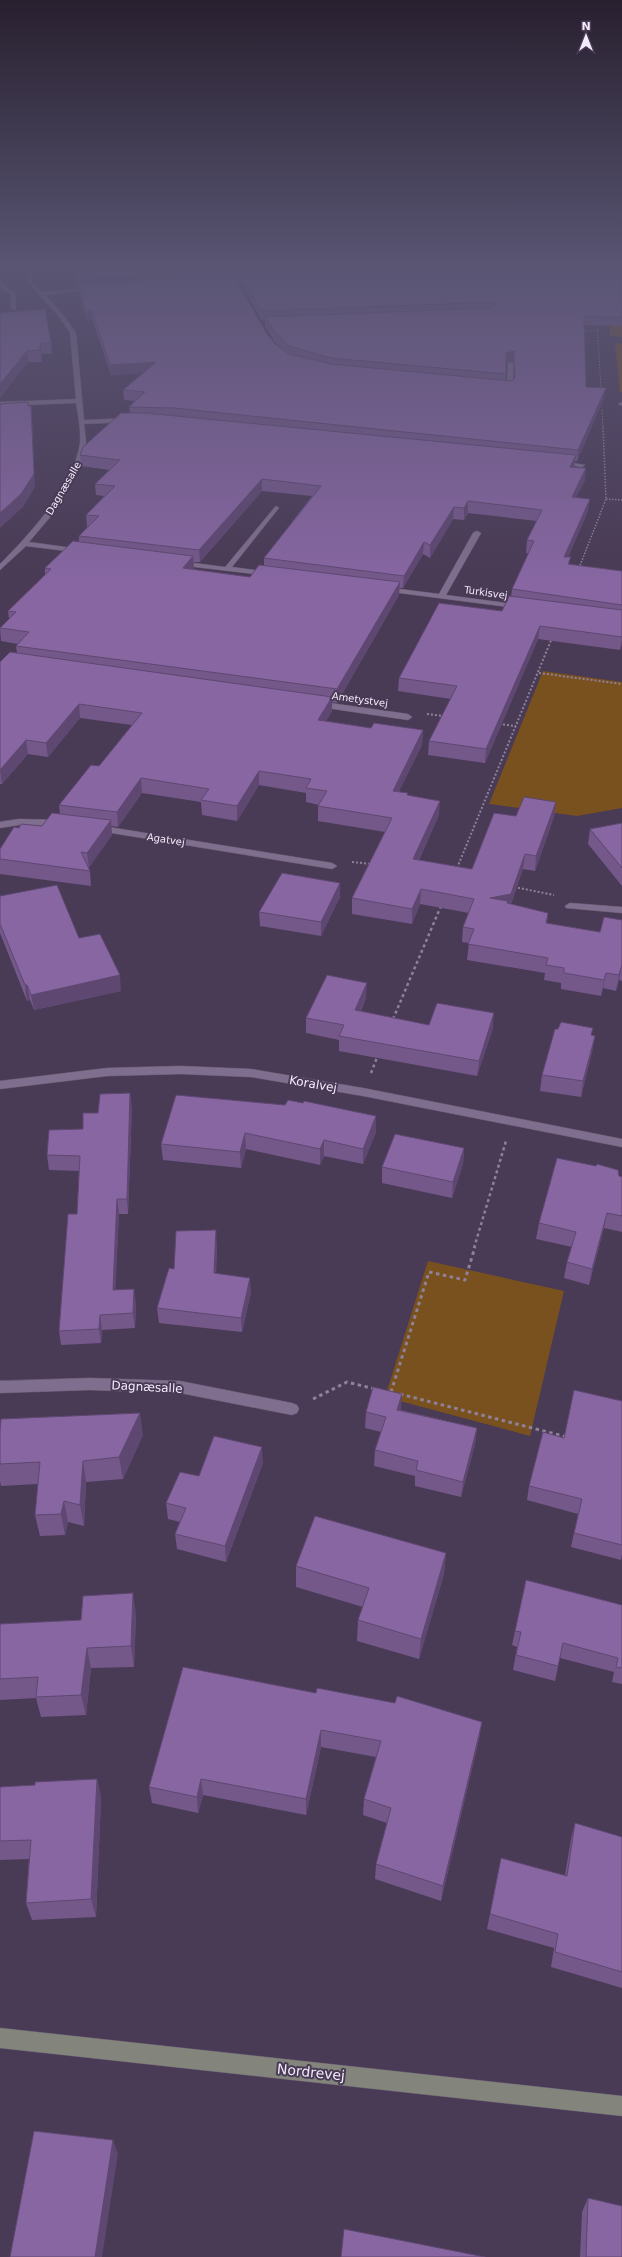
<svg xmlns="http://www.w3.org/2000/svg" width="622" height="2257" viewBox="0 0 622 2257" font-family="'DejaVu Sans',sans-serif">
  <rect width="100%" height="100%" fill="#493a55"/>
  <path fill="#79511f" d="M610,264H622V337L610,336Z
    M615,343L622,344V392H620Z
    M543,671L622,682V808L577,816L489,804Z
    M428,1261L564,1291L530,1436L385,1397Z"/>
  <g fill="none" stroke-linecap="round" stroke-linejoin="round">
    <defs>
      <path id="lane" d="M622,402V406L618,404L619,403Z"/>
      <path id="street" d="M26,264H30L32,282L42,292L94,288L96,289L45,295L64,316L76,333L84,420L129,418L132,420L129,422L84,424L86,441L82,462L51,516L29,542L80,549H83V553L26,546L0,570V564C30,534 74,486 80,443C81,430 78,415 76,403L0,406V402L76,399L70,333L60,318L28,282Z
        M165,264H169L175,285L171,284Z
        M257,278L259,280L220,282L218,281Z
        M0,280L6,288L15,292L16,310L11,309L10,293L2,290Z
        M508,362L513,363V388L510,390L499,387L507,386Z
        M560,461L585,465L582,467L558,464V462Z
        M276,506L279,508L278,509L232,567L269,572L273,574L272,576L178,565L174,563L178,561L225,567Z
        M477,531L481,533L446,595L521,605L525,607L524,609L384,591L380,589L384,587L439,594L473,533Z
        M316,701L408,714L412,717L408,720L313,706L312,704Z
        M19,819L60,820L65,823L60,826L19,825L0,828V822Z
        M96,825L332,863L337,866L332,869L93,830L91,828Z
        M570,903L622,907V913L566,908L565,906Z
        M181,1066L251,1069L363,1088L622,1139V1147L363,1096L251,1077L181,1074L107,1076L0,1089V1081L107,1068Z
        M90,1378L180,1381L292,1403L297,1405L299,1409L297,1413L292,1415L180,1393L90,1390L0,1393V1381Z"/>
      <path id="secondary" d="M0,2028L622,2096V2116L0,2048Z"/>
    </defs>
    <use href="#lane" stroke="#665970" stroke-width="1"/>
    <use href="#street" stroke="#665970" stroke-width="1"/>
    <use href="#secondary" stroke="#665970" stroke-width="1"/>
    <path stroke="#8e8299" stroke-width="1" stroke-dasharray="1.5 1.5" stroke-linecap="butt" d="M597,322L601,389
      M582,331H598
      M602,410L603,427"/>
    <path stroke="#8e8299" stroke-width="1.5" stroke-dasharray="1.5 1.5" stroke-linecap="butt" d="M606,499L622,500
      M579,568L606,499L603,426"/>
    <path stroke="#8e8299" stroke-width="2" stroke-dasharray="2 2" stroke-linecap="butt" d="M539,673L622,684
      M427,714L444,716
      M499,724L516,726
      M352,862L371,864
      M457,868L552,638
      M514,887L554,895"/>
    <path stroke="#8e8299" stroke-width="2.5" stroke-dasharray="3 3" stroke-linecap="butt" d="M393,1019L441,906
      M371,1073L378,1055
      M474,1248L506,1141"/>
    <path stroke="#8e8299" stroke-width="3" stroke-dasharray="3.5 3.5" stroke-linecap="butt" d="M391,1392L429,1272L465,1280L475,1247
      M400,1394L567,1437
      M313,1399L347,1382L375,1389"/>
    <use href="#lane" fill="#7f6e8d" fill-rule="evenodd"/>
    <use href="#street" fill="#7f6e8d" fill-rule="evenodd"/>
    <use href="#secondary" fill="#83857c" fill-rule="evenodd"/>
  </g>
  <path fill="#74588a" fill-rule="evenodd" d="M70,264H165L168,279L175,278L171,264H613L622,276V326L584,325L586,387L606,388L604,398L577,461H575L574,467L585,480L576,497L588,511L568,557L570,565L622,571V643L620,650L538,639L485,763L428,755L429,741L451,699L398,691L399,678L502,611L511,597L512,589L529,553H526L527,540L537,521L468,513L464,520L453,519L430,558L423,554L403,588H399V595L337,703L332,702V711L326,721L371,728L423,730L422,745L399,791L408,796L439,815L419,860L472,869L516,816L556,802L554,817L535,871L523,869L511,904L548,913L547,923L600,932L622,920V981L619,980L616,991L603,988L601,996L561,989V983L544,980L545,973L467,960L469,943L462,942L463,927L469,913L420,904L412,924L352,914V898L385,832L318,821V806L319,805L306,802V793L259,785L237,821L202,815L201,802L142,793L118,827L111,826L112,835L88,868L90,871L91,886L0,874V849L19,828L42,826L60,814L59,805L99,766L132,725L80,718L48,757L28,754L2,784H0V662L17,653L16,646L18,644L1,641L0,628L9,619L8,611L45,575V568L79,542V536L87,527L86,515L104,496L96,495L95,484L110,470L81,466L80,455L130,413L129,407L135,401L124,400L123,390L143,373L111,375L93,321H87L79,294V288H77ZM235,279H241V282L261,320H265V326L274,341L283,350L275,344L267,334ZM513,361L514,379L511,381H506V363ZM262,491L312,496L264,558V565L250,577L193,570L194,569V562H200Z
    M0,313L51,342L52,354H41L42,362H28L0,398Z
    M622,823V886L588,844L590,829Z
    M0,896L79,938L121,991L34,1010L30,1000L27,1001L0,933Z
    M340,897L321,936L260,926L259,912Z
    M366,998L361,1011L429,1025L493,1028L477,1076L339,1051V1040L306,1033V1018Z
    M592,1035L595,1036L592,1052L581,1097L540,1091L542,1075Z
    M303,1103L376,1116V1132L363,1164L324,1156L320,1165L246,1149L241,1168L163,1160L161,1144L285,1105Z
    M132,1107L128,1214H119L115,1289L136,1303L135,1328L102,1330L101,1343L61,1345L59,1331L77,1214L79,1171L49,1170L47,1155L83,1129L98,1113Z
    M464,1148L463,1164L452,1198L382,1183V1167Z
    M619,1176L622,1177V1232L604,1228L589,1285L564,1278L567,1262L572,1247L536,1239L539,1223Z
    M217,1244L216,1274L251,1292L242,1332L159,1323L157,1308L174,1269Z
    M622,1401V1554L621,1560L571,1547L578,1514L527,1500L529,1486L564,1438Z
    M401,1410L477,1428L475,1444L461,1497L415,1486V1476L374,1466L375,1450L381,1432L365,1428L366,1412Z
    M0,1431L143,1435L123,1479L86,1482L84,1526L68,1522L65,1535L40,1536L35,1515L38,1484L1,1486L0,1481Z
    M263,1463L226,1562L177,1549L175,1534L180,1522L168,1519L166,1503L199,1476Z
    M446,1553L444,1574L419,1659L357,1641L358,1620L363,1607L296,1587V1566Z
    M622,1605V1684L612,1682L614,1672L560,1658L555,1681L513,1670L517,1647L512,1645L515,1631Z
    M136,1614L134,1667L91,1668L86,1715L41,1717L36,1698L0,1700V1624L81,1620Z
    M316,1693L482,1722L479,1739L441,1901L375,1879L376,1864L387,1823L363,1815L364,1799L376,1757L321,1747L306,1815L203,1795L198,1813L152,1803L149,1787Z
    M97,1779L101,1798L96,1917L32,1920L26,1903L29,1859L0,1860V1787L35,1785Z
    M575,1823L622,1837V1988L551,1967L554,1948L487,1929L498,1873L565,1875L571,1839Z
    M588,2198L622,2257H580L582,2212Z"/>
  <path fill="#5e4771" d="M168,273V282L78,285L79,288H77L76,279Z
    M92,311L93,321H87L86,312Z
    M40,343L41,354L42,362L40,350Z
    M27,351L28,362L0,398V384Z
    M514,351L513,361L506,363V353Z
    M156,362V372L111,375L110,365Z
    M606,388L604,398L577,461L578,450Z
    M31,406L32,418L35,487L23,507L0,528V513Z
    M576,455L574,467L569,478L570,467Z
    M586,468L585,480L570,509L572,497Z
    M262,479V491L200,562L199,550Z
    M590,499L588,511L563,569L564,557Z
    M468,501V513L464,520V508Z
    M454,507L453,519L430,558V545Z
    M424,542L423,554L403,588L404,576Z
    M193,556L194,569L184,581L183,568Z
    M400,582L399,595L337,703V689Z
    M540,626L538,639L485,763L486,749Z
    M622,636V643L620,650L622,637Z
    M332,697V711L318,734V720Z
    M79,704L80,718L48,757L46,743Z
    M423,730L422,745L392,805L393,791Z
    M26,740L28,754L2,784L0,770Z
    M259,771V785L237,821V806Z
    M141,778L142,793L118,827L117,812Z
    M440,801L439,815L412,874L413,859Z
    M556,802L554,817L535,871L536,856Z
    M111,820L112,835L89,868L87,853Z
    M525,854L523,869L509,909L490,898Z
    M340,883V897L321,936V922Z
    M421,889L420,904L412,924V909Z
    M622,965L619,980L616,991L619,975Z
    M606,973L603,988L601,996L604,980Z
    M120,975L121,991L34,1010L31,995Z
    M367,983L366,998L354,1025L355,1010Z
    M25,985H27L30,1000L27,1001Z
    M494,1013L493,1028L477,1076L479,1061Z
    M595,1036L592,1052L581,1097L583,1081Z
    M130,1093L132,1107L128,1214L127,1199Z
    M376,1116V1132L363,1164V1149Z
    M245,1133L246,1149L241,1168L240,1152Z
    M324,1140V1156L320,1165V1149Z
    M464,1148L463,1164L452,1198L453,1182Z
    M117,1199L119,1214L115,1304L113,1290Z
    M607,1213L604,1228L589,1285L592,1269Z
    M216,1230L217,1244L215,1288L214,1273Z
    M250,1278L251,1292L242,1332L241,1318Z
    M134,1289L136,1303L135,1328L133,1313Z
    M100,1315L102,1330L101,1343L99,1329Z
    M402,1394L401,1410L396,1425L397,1410Z
    M140,1413L143,1435L123,1479L119,1457Z
    M477,1428L475,1444L461,1497L463,1482Z
    M262,1447L263,1463L226,1562L225,1546Z
    M83,1461L86,1482L84,1526L80,1505Z
    M64,1501L68,1522L65,1535L61,1514Z
    M446,1553L444,1574L419,1659L421,1639Z
    M133,1593L136,1614L134,1667L131,1646Z
    M87,1648L91,1668L86,1715L81,1695Z
    M482,1722L479,1739L441,1901L443,1886Z
    M321,1730V1747L306,1815V1799Z
    M97,1779L101,1798L96,1917L91,1899Z
    M201,1779L203,1795L198,1813L197,1797Z
    M113,2140L118,2154L102,2257H95Z"/>
  <path fill="#8766a1" stroke="#5e4771" d="M72,264H165L168,273L76,279Z
    M173,264H388L176,272Z
    M474,264H613L622,276V317L584,316L586,387L606,388L578,450L174,408L129,407L145,392L123,390L156,362L110,365L92,311L86,312L78,285L233,275L267,334L275,344L289,354L331,364L511,381L515,378L514,351L506,353V374L331,358L289,346L274,331L265,317L493,308L496,302L261,311L241,273Z
    M45,309L51,342L40,343V350L27,351L0,384V313Z
    M28,402V406H31L34,474L21,494L0,513V404Z
    M121,413H145L576,455L570,467L586,468L572,497L590,499L564,557H571L568,564L622,571V605L512,589L534,541L527,540L542,510L468,501L464,508L454,507L430,545L424,542L404,576L264,558L321,486L262,479L199,550L79,536L99,516L86,515L115,486L95,484L120,460L80,455L83,447Z
    M73,541L193,556L183,568L250,577L259,565L400,582L337,689L16,646L29,632L0,628L16,612L8,611L51,569L45,568Z
    M509,596L622,610V637L540,626L486,749L429,741L457,686L399,678L439,603L502,611Z
    M10,652L332,697L318,720L371,728L374,723L423,730L393,791L408,793L407,795L440,801L413,859L472,869L494,813L516,816L524,797L556,802L536,856L525,854L511,894L490,898L508,901L507,903L548,913L546,923L600,932L604,917L622,920V965L619,975L606,973L604,980L564,973V968L546,965L548,958L468,944L474,929L463,927L474,899L421,889L412,909L352,898L392,818L318,806L327,791L306,788L311,779L259,771L237,806L201,800L209,789L141,778L117,812L59,805L91,765L99,766L142,713L79,704L46,743L26,740L0,770V662Z
    M52,813L111,820L87,853L81,852L90,871L0,859V849L14,827L19,828L21,824L42,826Z
    M622,823V868L590,829Z
    M282,873L340,883L321,922L259,912Z
    M57,885L79,938L100,934L120,975L31,995L27,985H25L0,924V896Z
    M327,975L367,983L355,1010L429,1025L437,1003L494,1013L479,1061L339,1036L344,1025L306,1018Z
    M561,1022L593,1028L591,1035L595,1036L583,1081L542,1075L555,1029H558Z
    M130,1093L127,1199H117L113,1290L134,1289L133,1313L100,1315L99,1329L59,1331L68,1214H77L80,1156L47,1155L49,1130L83,1129V1113H98L100,1094Z
    M176,1095L285,1105L288,1100L303,1103L304,1101L376,1116L363,1149L324,1140L320,1149L245,1133L240,1152L161,1144Z
    M395,1134L464,1148L453,1182L382,1167Z
    M557,1158L596,1166L597,1164L618,1170L619,1176L622,1177V1216L607,1213L592,1269L567,1262L576,1232L539,1223Z
    M216,1230L214,1273L250,1278L241,1318L157,1308L169,1268L174,1269L176,1231Z
    M373,1387L402,1394L397,1410L477,1428L463,1482L416,1470L418,1461L375,1450L386,1417L366,1412Z
    M574,1390L622,1401V1545L574,1533L582,1499L529,1486L543,1432L564,1438Z
    M140,1413L119,1457L83,1461L80,1505L64,1501L61,1514L35,1515L40,1462L0,1464V1431L1,1419Z
    M214,1436L262,1447L225,1546L175,1534L186,1508L166,1503L180,1472L199,1476Z
    M315,1516L446,1553L421,1639L358,1620L369,1588L296,1566Z
    M526,1580L622,1605V1668L616,1667L618,1658L563,1643L558,1666L516,1655L521,1632L515,1631Z
    M133,1593L131,1646L87,1648L81,1695L36,1697L38,1677L0,1679V1624L81,1620L83,1596Z
    M183,1667L316,1693L317,1688L395,1703L397,1696L482,1722L443,1886L376,1864L391,1808L364,1799L381,1741L321,1730L306,1799L201,1779L197,1797L149,1787Z
    M97,1779L91,1899L26,1903L31,1840L0,1841V1787L35,1785V1782Z
    M575,1823L622,1837V1972L555,1952L558,1934L490,1914L501,1858L567,1876Z
    M34,2131L113,2140L95,2257H10Z
    M588,2198L622,2206V2257H586Z
    M344,2229L485,2257H341Z"/>
  <linearGradient id="sky" x2="0" y2="1"><stop stop-color="#28202f"/><stop offset="0.46" stop-color="#595573"/><stop offset="1" stop-color="#595573" stop-opacity="0"/></linearGradient>
  <rect width="622" height="580" fill="url(#sky)"/>
  <g text-anchor="middle" stroke-width="4" stroke-linejoin="round" paint-order="stroke">
    <g font-size="10" fill="#f4ebfc" stroke="#493a55">
      <text transform="translate(63 488) rotate(-60)" y="4">Dagnæsalle</text>
      <text transform="translate(486 592) rotate(8)" y="4">Turkisvej</text>
      <text transform="translate(360 699) rotate(8)" y="4">Ametystvej</text>
      <text transform="translate(166 839) rotate(9)" y="4">Agatvej</text>
    </g>
    <g font-size="12" fill="#f4ebfc" stroke="#493a55">
      <text transform="translate(313 1084) rotate(10)" y="4">Koralvej</text>
      <text transform="translate(147 1387) rotate(3)" y="4">Dagnæsalle</text>
    </g>
    <g font-size="14" fill="#f4ebfc" stroke="#493a55">
      <text transform="translate(311 2072) rotate(6)" y="5">Nordrevej</text>
    </g>
  </g>
  <g transform="translate(586 36)" stroke="#493a55" stroke-width="3" paint-order="stroke">
  <path d="M0-3L7 15L0 10L-7 15Z" fill="#f4ebfc"/>
  <text y="-6" font-size="11" font-weight="bold" text-anchor="middle" fill="#f4ebfc">N</text>
  </g>
</svg>
